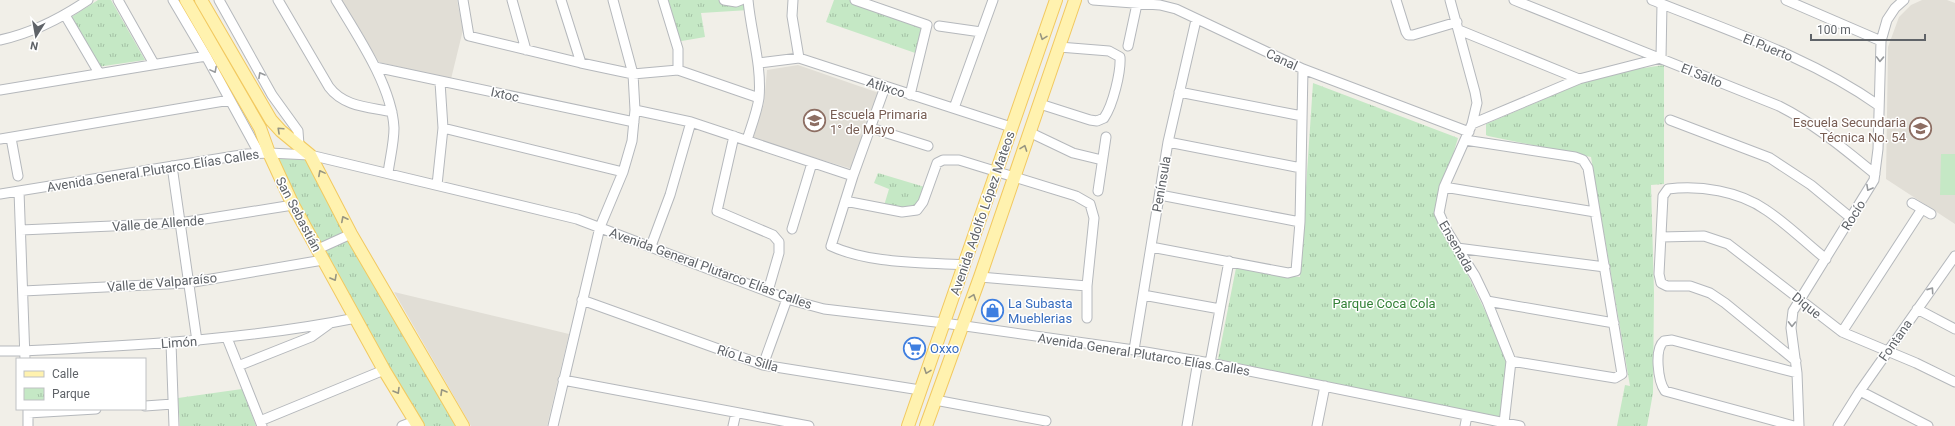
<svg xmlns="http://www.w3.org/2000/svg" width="1955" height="426" viewBox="0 0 1955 426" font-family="Roboto,sans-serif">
  <defs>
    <pattern id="park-tufts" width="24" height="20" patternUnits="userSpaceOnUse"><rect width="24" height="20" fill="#c5e8c5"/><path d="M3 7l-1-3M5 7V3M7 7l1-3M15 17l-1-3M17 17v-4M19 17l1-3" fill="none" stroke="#a3c0a4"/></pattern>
  </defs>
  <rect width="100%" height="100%" fill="#f1efe8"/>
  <path fill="#e1ded6" d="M341,0H457L463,30L451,79L379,62Z
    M1922,0H1947L1955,3V224L1886,179L1888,47L1899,17L1911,5Z
    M798,65L879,93L852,169L753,139L764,103L767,70Z
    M394,292L569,334L547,426H471Z"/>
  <path fill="#c5e8c5" d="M1941,154H1955V195H1940Z"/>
  <path fill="url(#park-tufts)" d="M98,0H111L145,60L97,67L70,18Z
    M663,0H748L749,10L701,13L705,37L676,42Z
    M834,0H855L925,22L921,55L826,22Z
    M1664,65V184L1651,185L1654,292L1653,393L1647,426H1617L1625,385L1630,386L1591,157L1488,136L1486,135V124L1603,74Z
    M1313,83L1458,138L1436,211L1453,244L1509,361L1500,420L1218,359L1236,268L1300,277Z
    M269,153L310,155L462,426H418Z
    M878,173L928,188L917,210L883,209L889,189L874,183Z
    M242,389L256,426H180L178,398Z"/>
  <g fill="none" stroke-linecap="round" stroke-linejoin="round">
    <defs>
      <path id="minor" d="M118,0L154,64
        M173,0L206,56L259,153
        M219,0L272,95L298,131L299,145
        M278,0L329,87C344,107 369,107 392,112
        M336,0C357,35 392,86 394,128C394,143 390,158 388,173
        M463,0L469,36L581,63L633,74L678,70L759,98
        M512,0L526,50
        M561,0L581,63
        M663,0L678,49V70
        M724,0L736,2L741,0
        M793,0L792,16L799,58
        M855,0L927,25L910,95
        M1093,0L1160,5L1176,9L1303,69L1469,132
        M1396,0L1406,32L1408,35H1413L1457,22
        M1450,0L1475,92L1477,103L1472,124L1444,187L1439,213L1447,231L1475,276L1487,301L1511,361L1504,423
        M1514,0L1779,106C1815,124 1844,149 1875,174
        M1652,0C1729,31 1810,57 1878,105
        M1786,0L1881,41
        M65,15L99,73
        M939,26L981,32
        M1459,30L1579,79
        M0,40C33,33 60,19 88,0
        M1128,46L1137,4
        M759,63L799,58L1011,127
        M375,67L634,122
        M885,87L853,176L831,246C870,264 921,262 964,265
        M0,90L206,56
        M1179,92L1302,116
        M1040,104L1090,120L1097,121L1104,118C1113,105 1121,72 1120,57L1109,51L1059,47
        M954,108L993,0
        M635,110L691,122L853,176
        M1670,120L1770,158L1811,185L1851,218
        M1472,124L1579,79L1661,58L1662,4
        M443,128L623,172
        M871,128L928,146
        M1029,132L1073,153L1102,160
        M734,136L717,211L773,235L779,242V253L768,291
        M11,138L18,176
        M0,139L230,100
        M747,140C751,127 757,112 759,98C762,65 751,33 748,0
        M1465,140L1575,157L1583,160L1588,168L1622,374L1615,378L1511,361
        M1168,142L1301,168
        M172,166L197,341
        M437,185L443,128L440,82
        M1444,187L1595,212
        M19,191L25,359
        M1098,191L1106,137
        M0,194L247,154L269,153L310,155L577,219L787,299L824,309L944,323L1134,350L1210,363L1520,426
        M1160,195L1300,222
        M845,201L902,212L917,210L923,202L937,163L943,160H959L1076,196L1090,204L1094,218L1087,286V318
        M1912,203L1931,214
        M792,229L812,163
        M21,230L180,223L293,205
        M1661,237L1704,236L1728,244L1842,332L1916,363L1955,382
        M651,246L670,195L691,122
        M1151,247L1288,273L1296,271L1300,222L1303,69
        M1457,248L1605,267
        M318,249L351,234
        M980,277L1087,286
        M23,291L188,283L323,260
        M1143,295L1220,309
        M582,300L763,365L920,390
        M1487,301L1614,323
        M1917,309L1955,329
        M1842,332L1922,209
        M227,338L262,426
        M171,343L174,426
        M1134,350L1168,142L1196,20
        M0,351H24C135,345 247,340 356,318
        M1796,361L1725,303L1710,293L1690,286H1667L1661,283L1659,274L1663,196L1668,189C1700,185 1739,191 1766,210C1787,224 1806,243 1826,259
        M1210,363L1229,261
        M763,365L787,299
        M238,366L311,337L329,324
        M563,380L809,426
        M1860,391L1928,426
        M935,400L1046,421
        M145,406L173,404
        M28,409V426
        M28,413L96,409
        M260,421L384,370
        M402,426L415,421
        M553,426L600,227L623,172L632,141L635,110L633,74L613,0
        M733,426L736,413
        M1187,426L1198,361
        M1317,426L1325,386
        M1465,426L1467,416
        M1794,426L1665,391C1658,381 1654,349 1664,341L1672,340L1797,373
        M1799,426L1797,373L1791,328L1793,311L1874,180L1878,149L1881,41L1887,20L1895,8L1904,0
        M1838,426L1860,391L1955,256"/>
      <path id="major" d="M186,0L260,128L269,153L293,205L384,370L418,426
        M201,0L271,120L281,131L310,155L351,234L463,426
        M908,426L1056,0
        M926,426L980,277L1075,0"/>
    </defs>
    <use href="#minor" stroke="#b5b8bc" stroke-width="11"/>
    <use href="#major" stroke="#f2c960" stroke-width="14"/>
    <use href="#minor" stroke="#fff" stroke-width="9"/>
    <use href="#major" stroke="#fff2af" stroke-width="12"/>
  </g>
  <defs><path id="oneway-chevron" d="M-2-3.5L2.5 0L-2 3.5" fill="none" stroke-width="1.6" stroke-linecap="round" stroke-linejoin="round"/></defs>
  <g stroke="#979581">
    <use href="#oneway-chevron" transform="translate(1043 37) rotate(110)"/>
    <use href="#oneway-chevron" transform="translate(280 130) rotate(-137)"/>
    <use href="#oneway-chevron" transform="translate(1024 148) rotate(-70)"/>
    <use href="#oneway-chevron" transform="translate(321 173) rotate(-118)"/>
    <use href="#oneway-chevron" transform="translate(344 219) rotate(-117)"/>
    <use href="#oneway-chevron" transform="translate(334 278) rotate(61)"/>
    <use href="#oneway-chevron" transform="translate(973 297) rotate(-70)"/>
    <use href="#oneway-chevron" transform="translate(927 371) rotate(110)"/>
    <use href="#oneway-chevron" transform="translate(397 391) rotate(59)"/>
    <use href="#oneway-chevron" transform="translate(443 392) rotate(-120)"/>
  </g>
  <g stroke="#979a9d">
    <use href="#oneway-chevron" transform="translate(1880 59) rotate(92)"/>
    <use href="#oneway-chevron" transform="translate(214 70) rotate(62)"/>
    <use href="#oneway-chevron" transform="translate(261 75) rotate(-119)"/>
    <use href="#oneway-chevron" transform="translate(1869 188) rotate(119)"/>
    <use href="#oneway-chevron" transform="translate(1931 290) rotate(-55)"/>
    <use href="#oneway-chevron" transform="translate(1792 324) rotate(91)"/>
  </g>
  <defs>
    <symbol id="school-ring" viewBox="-11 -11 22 22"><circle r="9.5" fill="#fff" stroke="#8d6e63" stroke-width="1.5"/><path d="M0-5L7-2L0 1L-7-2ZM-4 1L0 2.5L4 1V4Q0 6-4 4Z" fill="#8d6e63"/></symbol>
    <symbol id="shop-ring" viewBox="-11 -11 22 22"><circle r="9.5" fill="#fff" stroke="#3f7fe0" stroke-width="1.5"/><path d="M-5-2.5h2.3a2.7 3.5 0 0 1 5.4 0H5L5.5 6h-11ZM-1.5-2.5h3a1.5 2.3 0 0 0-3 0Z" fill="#3f7fe0"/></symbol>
    <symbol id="supermarket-ring" viewBox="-11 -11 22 22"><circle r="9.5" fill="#fff" stroke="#3f7fe0" stroke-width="1.5"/><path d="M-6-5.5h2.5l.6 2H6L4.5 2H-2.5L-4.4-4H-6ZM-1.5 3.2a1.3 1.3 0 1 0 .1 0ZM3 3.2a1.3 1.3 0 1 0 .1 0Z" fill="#3f7fe0"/></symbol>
  </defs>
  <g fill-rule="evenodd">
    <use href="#school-ring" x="802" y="108" width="25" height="25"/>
    <use href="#school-ring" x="1908" y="116" width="25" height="25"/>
    <use href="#shop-ring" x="980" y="298" width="25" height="25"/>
    <use href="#supermarket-ring" x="902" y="336" width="25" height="25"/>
  </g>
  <g text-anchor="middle" stroke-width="3" stroke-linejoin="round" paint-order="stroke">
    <g font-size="13" fill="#5f6368" stroke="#fff">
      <text transform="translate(1768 47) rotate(22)" y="5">El Puerto</text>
      <text transform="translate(1282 59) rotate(25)" y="5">Canal</text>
      <text transform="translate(1702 75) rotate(22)" y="5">El Salto</text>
      <text transform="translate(886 87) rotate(18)" y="5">Atlixco</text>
      <text transform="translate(505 94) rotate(12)" y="5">Ixtoc</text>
      <text transform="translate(153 170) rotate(-9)" y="5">Avenida General Plutarco Elías Calles</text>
      <text transform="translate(1161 184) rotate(-80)" y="5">Península</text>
      <text transform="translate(982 213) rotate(-71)" y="5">Avenida Adolfo López Mateos</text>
      <text transform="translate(299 214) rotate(62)" y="5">San Sebastián</text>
      <text transform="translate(1853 215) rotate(-58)" y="5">Rocío</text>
      <text transform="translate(158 223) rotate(-4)" y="5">Valle de Allende</text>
      <text transform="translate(1457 246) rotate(60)" y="5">Ensenada</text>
      <text transform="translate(711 268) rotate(20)" y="5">Avenida General Plutarco Elías Calles</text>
      <text transform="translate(162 282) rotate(-5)" y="5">Valle de Valparaíso</text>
      <text transform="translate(1807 305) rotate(39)" y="5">Dique</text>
      <text transform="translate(1895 340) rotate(-55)" y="5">Fontana</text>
      <text transform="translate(179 342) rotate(-4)" y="5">Limón</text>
      <text transform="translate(1144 354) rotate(9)" y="5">Avenida General Plutarco Elías Calles</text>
      <text transform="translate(748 358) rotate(17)" y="5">Río La Silla</text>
    </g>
    <g font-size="13" fill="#785e54" stroke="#fff" text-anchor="start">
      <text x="830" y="119">Escuela Primaria<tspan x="830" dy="15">1° de Mayo</tspan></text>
      <text x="1906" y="127" text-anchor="end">Escuela Secundaria<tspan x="1906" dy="15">Técnica No. 54</tspan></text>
    </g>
    <g font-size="13" fill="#366cbe" stroke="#fff" text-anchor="start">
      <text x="1008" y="308">La Subasta<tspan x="1008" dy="15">Mueblerias</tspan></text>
      <text x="930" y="353">Oxxo</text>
    </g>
    <g font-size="13" fill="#348238" stroke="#fff">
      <text x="1384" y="308">Parque Coca Cola</text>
    </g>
  </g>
  <rect x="16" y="358" width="130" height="52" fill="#ffffff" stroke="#bfc1c3"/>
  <rect x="24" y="371" width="20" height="6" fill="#fff2af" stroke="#bfc1c3"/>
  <text x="52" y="378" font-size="12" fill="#5f6368">Calle</text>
  <rect x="24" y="388" width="20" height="12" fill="url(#park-tufts)" stroke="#bfc1c3"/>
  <text x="52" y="398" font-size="12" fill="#5f6368">Parque</text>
  <g transform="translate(36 36) rotate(191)" stroke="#ffffff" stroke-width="3" paint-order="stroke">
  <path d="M0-3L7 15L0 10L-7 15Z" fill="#5f6368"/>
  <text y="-6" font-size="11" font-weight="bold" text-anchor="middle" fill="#5f6368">N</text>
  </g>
  <path d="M1811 34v6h114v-6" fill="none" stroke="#5f6368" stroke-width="2"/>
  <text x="1817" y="34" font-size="12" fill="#5f6368" stroke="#ffffff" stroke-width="3" paint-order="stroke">100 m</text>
</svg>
